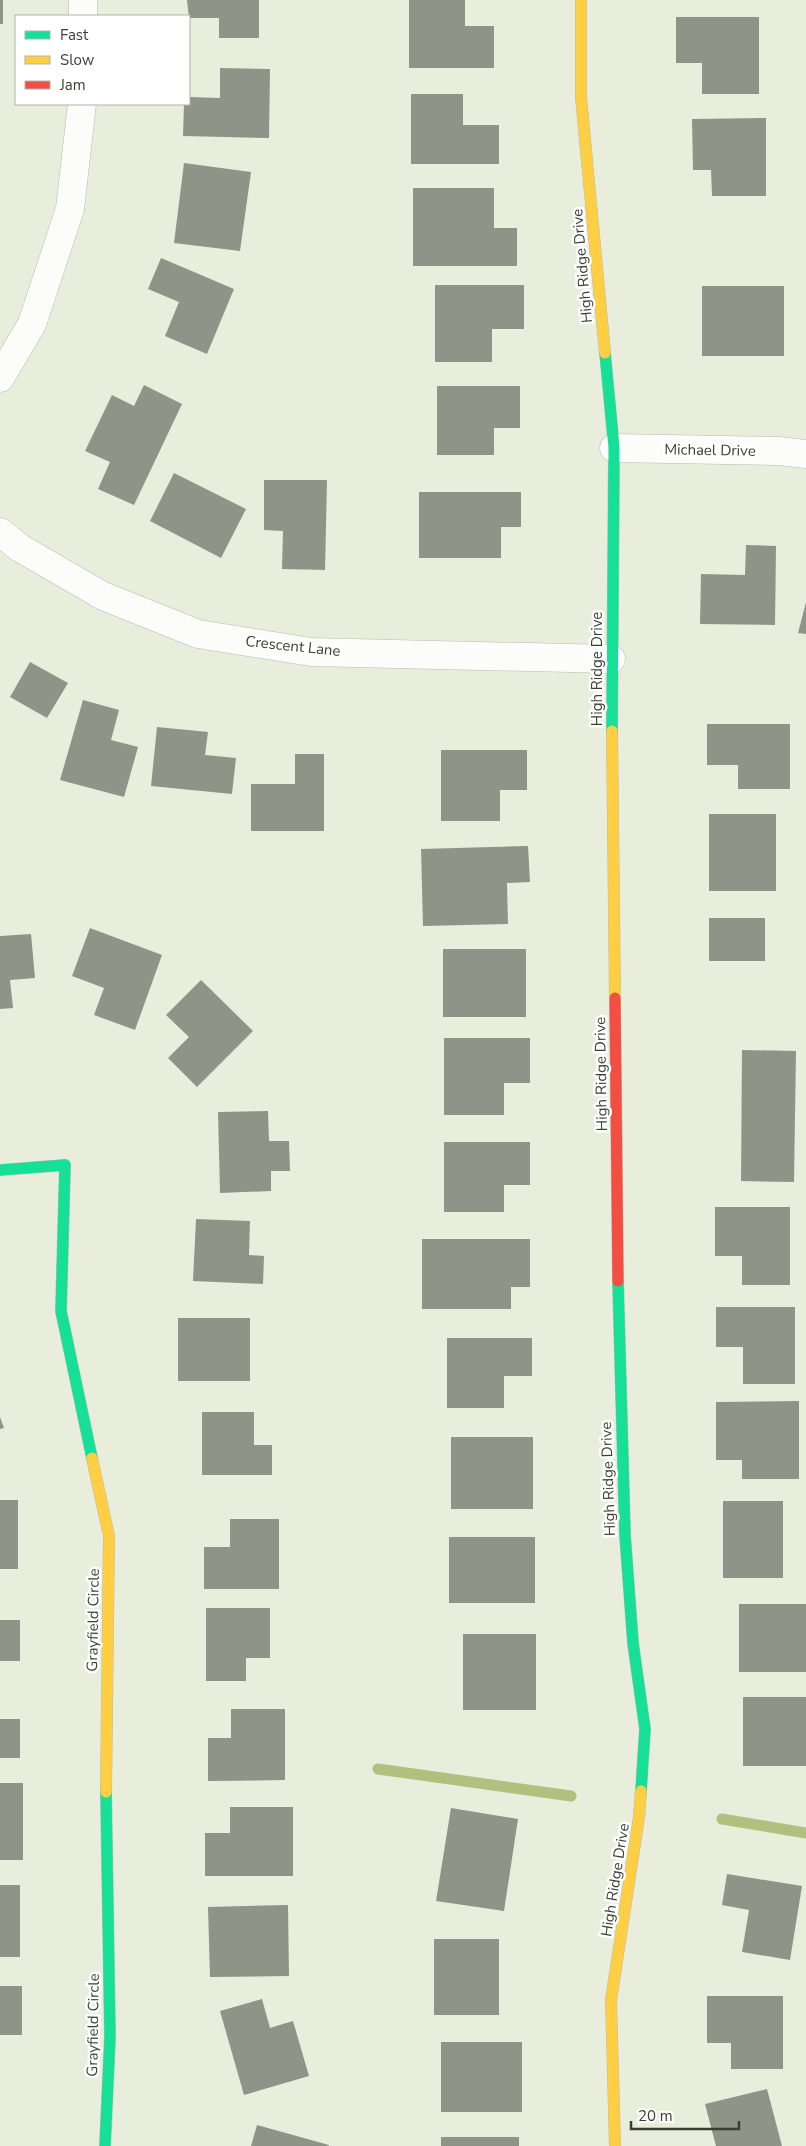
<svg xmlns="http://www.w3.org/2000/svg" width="806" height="2146" viewBox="0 0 806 2146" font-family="'Nunito Sans',sans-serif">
  <rect width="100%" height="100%" fill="#e8eddc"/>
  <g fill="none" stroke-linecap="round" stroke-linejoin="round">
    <path stroke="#b2c07f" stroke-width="11" d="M378,1769L571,1796
      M722,1819L806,1833"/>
  </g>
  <path fill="#909387" d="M0,0H3V24H0Z
    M187,0H259V38H219V18H189Z
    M409,0H465V26H494V68H409Z
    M676,17H759V94H702V63H676Z
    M220,68L270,69L269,138L183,136L184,104H189V97L220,98Z
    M411,94H463V125H499V164H411Z
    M766,118V196H712L711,170H693L692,119Z
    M184,163L251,172L240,251L174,243Z
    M413,188H494V228H517V266H413Z
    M161,258L234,289L207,354L165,336L179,302L148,289Z
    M435,285H524V329H492V362H435Z
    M702,286H784V356H702Z
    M144,385L182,404L134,505L98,489L110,462L85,451L112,395L134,406Z
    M437,386H520V428H494V455H437Z
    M174,473L246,509L221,558L150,521Z
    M264,480H327L325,570L282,569L283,531L264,530Z
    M419,492H521V527H501V558H419Z
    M746,545L776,546L775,625L700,624L701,574L745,575Z
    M806,602V634L798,633Z
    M30,662L68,683L47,718L10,697Z
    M83,700L119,710L111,740L138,747L124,797L60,780Z
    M707,724H790V789H738V765H707Z
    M157,727L208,732L205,755L236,758L232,794L151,786Z
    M441,750H527V790H500V821H441Z
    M295,754H324V831H251V784H295Z
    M709,814H776V891H709Z
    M528,846L530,882L507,883L508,924L423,926L421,849Z
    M709,918H765V961H709Z
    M90,928L162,955L135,1030L94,1015L104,988L72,976Z
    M31,934L35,978L10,980L13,1008L0,1009V936Z
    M443,949H526V1017H443Z
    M201,980L253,1031L197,1087L168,1058L189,1037L166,1015Z
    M444,1038H530V1083H504V1115H444Z
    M742,1050L796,1051L794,1182L741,1181Z
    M268,1111L269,1141H289L290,1171H271V1191L220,1193L218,1112Z
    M444,1142H530V1185H504V1212H444Z
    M715,1207H790V1285H742V1256H715Z
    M196,1219L250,1221L249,1255L264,1256L263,1284L193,1281Z
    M422,1239H530V1287H511V1309H422Z
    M716,1307H795V1384H743V1347H716Z
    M178,1318H250V1381H178Z
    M447,1338H532V1376H504V1408H447Z
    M799,1401V1479H742V1460H716V1402Z
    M202,1412H254V1445H272V1475H202Z
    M0,1417L4,1428L0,1429Z
    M451,1437H533V1509H451Z
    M0,1500H18V1569H0Z
    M723,1501H783V1578H723Z
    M230,1519H279V1589H204V1547H230Z
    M449,1537H535V1603H449Z
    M739,1604H806V1672H739Z
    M206,1608H270V1658H246V1681H206Z
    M0,1620H20V1661H0Z
    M463,1634H536V1710H463Z
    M743,1697H806V1766H743Z
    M231,1709H285V1780L208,1781V1738H231Z
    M0,1719H20V1758H0Z
    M0,1783H23V1860H0Z
    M230,1807H293V1876H205V1833H230Z
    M451,1808L518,1819L504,1911L436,1901Z
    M727,1874L802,1886L790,1960L742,1952L749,1910L722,1905Z
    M0,1885H20V1957H0Z
    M288,1905L289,1976L210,1977L208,1907Z
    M434,1939H499V2015H434Z
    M0,1986H22V2035H0Z
    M707,1996H783V2069H731V2043H707Z
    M262,1999L270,2028L293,2021L309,2076L244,2095L220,2011Z
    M441,2042H522V2112H441Z
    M767,2089L782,2146H716L705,2104Z
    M257,2125L329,2145V2146H251Z
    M441,2137H519V2146H441Z"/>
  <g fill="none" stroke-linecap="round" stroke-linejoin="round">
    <defs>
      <path id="street" d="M83,16V0
        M0,378L32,324L70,209L82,104
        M614,448L779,451L806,454
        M0,532L20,548L103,596L198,634L311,652L611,659"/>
      <path id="fast" d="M605,353L614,448L612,731
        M0,1170L65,1165L61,1311L92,1458
        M618,1281L625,1535L633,1643L645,1729L641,1791
        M105,2146L110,2037L106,1792"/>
      <path id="slow" d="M581,0V97L605,353
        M612,731L615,998
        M92,1458L109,1536L106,1792
        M615,2146L611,2000L639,1817L641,1791"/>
      <path id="jam" d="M615,998L618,1281"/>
    </defs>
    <use href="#street" stroke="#b8bcae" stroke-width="29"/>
    <use href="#fast" stroke="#b8bcae" stroke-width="12"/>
    <use href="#slow" stroke="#b8bcae" stroke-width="12"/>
    <use href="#jam" stroke="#b8bcae" stroke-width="12"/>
    <use href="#street" stroke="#fcfcfa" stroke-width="28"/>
    <use href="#fast" stroke="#16e098" stroke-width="11"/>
    <use href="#slow" stroke="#ffcf43" stroke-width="11"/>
    <use href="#jam" stroke="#f24e42" stroke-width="11"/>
  </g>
  <g text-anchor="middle" stroke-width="5" stroke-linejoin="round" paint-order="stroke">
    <g font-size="15" fill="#3b3e33" stroke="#fff">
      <text transform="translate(582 266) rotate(-95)" y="5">High Ridge Drive</text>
      <text transform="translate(710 450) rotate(1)" y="5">Michael Drive</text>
      <text transform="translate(293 646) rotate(6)" y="5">Crescent Lane</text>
      <text transform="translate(597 669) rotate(-90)" y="5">High Ridge Drive</text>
      <text transform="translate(601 1074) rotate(-91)" y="5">High Ridge Drive</text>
      <text transform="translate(608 1479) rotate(-92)" y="5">High Ridge Drive</text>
      <text transform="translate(93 1620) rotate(-89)" y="5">Grayfield Circle</text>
      <text transform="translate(615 1880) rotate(-81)" y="5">High Ridge Drive</text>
      <text transform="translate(93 2025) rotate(-89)" y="5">Grayfield Circle</text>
    </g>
  </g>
  <rect x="15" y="15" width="175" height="90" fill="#ffffff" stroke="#b1b2ad"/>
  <rect x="25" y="31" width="25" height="8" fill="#16e098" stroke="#b1b2ad"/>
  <text x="60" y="40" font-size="15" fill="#3b3e33">Fast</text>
  <rect x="25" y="56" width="25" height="8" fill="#ffcf43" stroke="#b1b2ad"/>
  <text x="60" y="65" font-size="15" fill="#3b3e33">Slow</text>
  <rect x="25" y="81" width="25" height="8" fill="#f24e42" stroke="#b1b2ad"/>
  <text x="60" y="90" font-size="15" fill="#3b3e33">Jam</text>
  <path d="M631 2121v8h108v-8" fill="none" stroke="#3b3e33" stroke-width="2.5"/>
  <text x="638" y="2121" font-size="15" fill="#3b3e33" stroke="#ffffff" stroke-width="4" paint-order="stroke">20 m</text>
</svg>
